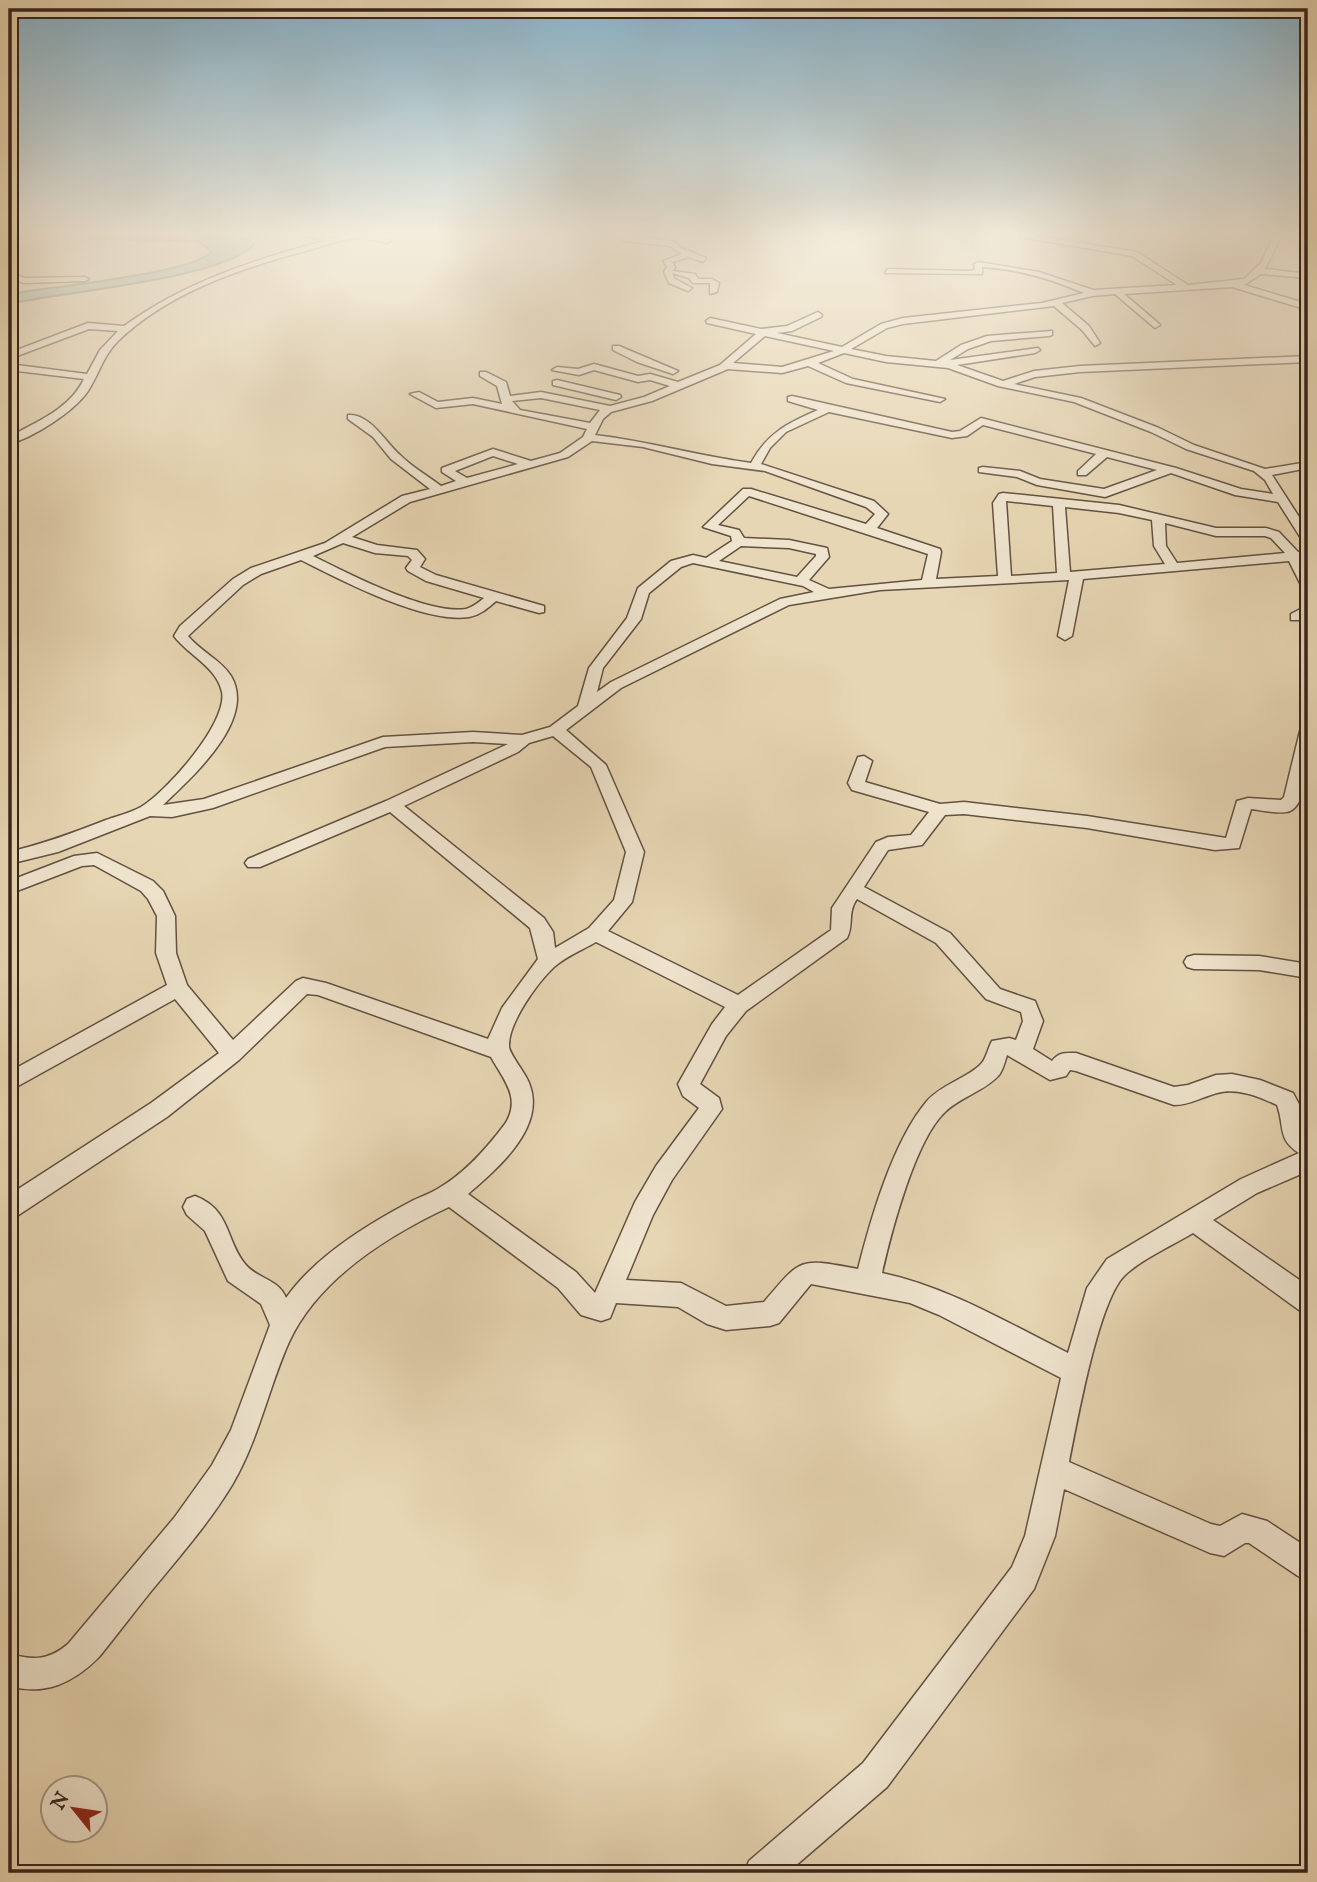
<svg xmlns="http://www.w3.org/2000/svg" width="1317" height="1882" viewBox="0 0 1317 1882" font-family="'IM FELL English',serif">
  <rect width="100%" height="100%" fill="#e7d6b3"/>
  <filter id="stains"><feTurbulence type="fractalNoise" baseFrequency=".00286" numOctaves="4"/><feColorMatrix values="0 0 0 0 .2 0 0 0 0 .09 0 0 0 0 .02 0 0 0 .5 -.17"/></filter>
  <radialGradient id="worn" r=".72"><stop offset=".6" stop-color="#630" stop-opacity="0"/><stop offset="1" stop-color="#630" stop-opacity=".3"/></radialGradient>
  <path fill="#97b9a9" stroke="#717e71" stroke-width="2" d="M67,233H229L251,241L254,245C220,279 62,292 9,304V294C41,288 200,273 211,251L198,241L92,239Z"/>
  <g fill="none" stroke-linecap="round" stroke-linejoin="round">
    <defs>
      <path id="minor" d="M297,233H311L333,239L354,233H367L391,241L387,243C377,241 365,237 356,238C340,239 324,246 309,250C242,268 169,292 118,341C103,356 99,374 88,391C74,412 32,438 9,444V437C36,422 70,409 84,379L9,370V364L87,374L100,350L118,331L89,329L9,359V353L88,323L124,326C185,282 253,260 325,241Z
        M612,233L675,242L681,248L706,258L703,262L689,257L672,262L675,267L673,271L695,274L698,279H712L719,283L717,292L710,294V283H693L689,278L672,273L675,279L692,288L688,291L669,283L664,272L667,267L663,261L682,254L670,246L625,241Z
        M1018,233L1137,252L1188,285L1244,279L1261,263L1275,233H1283L1265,269L1308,274V278L1261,274L1244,285L1308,304V310L1232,287L1124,294L1158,323L1160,325L1155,328L1115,294L1092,296L1062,303L1089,326L1100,343L1095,346L1082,330L1054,306L903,324L887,328L851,349L886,356L936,361L961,345L987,336L1052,331V335L1049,336L991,341L968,349L950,360L1038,348L1040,350L1035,353L957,365L1003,381L1034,371L1080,366L1308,356V362L1080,372L1035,377L1014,384L1081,398L1159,428L1194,445L1265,469L1308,462V468L1272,475L1308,531V544L1304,543L1278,502L1235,495L1171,473L1105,497L1037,485L1017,477L979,472V468L983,467L1020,471L1040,479L1104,489L1157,470L1107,457L1086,475H1078V471L1096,454L983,425L967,436L952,438L829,412L786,432L770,448L761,464L874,501L888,514L877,528L940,549L941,552L936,579L998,576L993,503L999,494L1003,493L1119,505L1216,528H1266L1279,532L1298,552L1308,551V559H1302L1308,572V589L1301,585L1289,561L1083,579L1072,636L1065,640L1058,636L1069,580L880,590L789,605L621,688L566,730L606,765L644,852L632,902L608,931L738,995L831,930L832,908L876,842L888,837L911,835L929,812L852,790L848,783L858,757L864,756L872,761L865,782L940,804L964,802L1087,816L1226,838L1237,801L1248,798L1281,800L1284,797L1300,731L1308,726C1308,745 1310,802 1290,811C1280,815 1261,810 1251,809L1239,848L1215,850L1087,828L964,814L945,815L922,845L888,850L864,887L950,933L1000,989L1035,1001L1043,1021L1033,1049L1052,1061C1059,1052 1065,1053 1076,1053L1174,1087L1188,1085L1216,1075L1232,1074L1260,1080L1293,1093L1301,1108L1305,1134L1308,1135V1171L1257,1193L1213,1220L1308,1286V1313L1299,1310L1193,1233C1173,1245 1140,1260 1124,1276C1098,1303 1077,1422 1069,1462L1211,1524L1220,1526L1242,1514L1267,1521L1308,1548V1581L1298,1576L1249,1543H1245L1224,1556L1210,1553L1064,1489L1055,1536L1034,1589L887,1787L787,1873H744L749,1861L863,1763L1012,1567L1025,1536L1061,1378L939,1315L910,1303L811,1284L779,1323L770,1326L726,1330L707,1324L678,1307L616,1303L610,1318L601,1321L581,1315L558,1288L449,1207C389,1235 318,1279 289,1342C268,1389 259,1439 232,1485C209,1523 180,1556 152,1590C134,1612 117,1635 99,1657C73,1683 45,1696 9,1686V1654C33,1660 48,1661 68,1644L174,1518L212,1465L231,1430L270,1325L261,1304L228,1281L205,1231L187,1215L183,1207L187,1199L195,1196C231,1210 225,1239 245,1264C257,1279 279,1279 286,1298C314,1258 366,1225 410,1202C419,1197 430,1194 439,1188C465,1173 487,1148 505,1124C522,1098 503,1079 491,1057L318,995L307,994L239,1060L167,1117L17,1216L9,1219V1195L151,1103L219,1053L175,999L9,1091V1072L167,985L156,953L157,916L148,899L141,891L94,865L82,866L9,894V881L74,856L97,853L153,881L163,891L175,916L176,953L187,985L233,1040L296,981L303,978L326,983L488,1039L502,1008L538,959L530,928L390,812L260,867H248L245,863L248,859L386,801L508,744L473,742L385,747L213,808L172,817L150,816L58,852L9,864V852C43,844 73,833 106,820C117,816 130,813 141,807C166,792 228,723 222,692C217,667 188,655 174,636L180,626L233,579L251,568L325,543L402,496L430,489L391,459L373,437L348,419V415C370,413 386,443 400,455C412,467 428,476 441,486L456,481L442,472V468L493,449L531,461L560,453L583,437L587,429L473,404L436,408L410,394L419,392L438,402L473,398L502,404L497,386L480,376V372H486L506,382L510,396L541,392L610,406L644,397L670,386L650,380L638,382L594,370L579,375L552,370L557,367L578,369L594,364L638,376L650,374L678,382L720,365L756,334L707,323L706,321L710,318L761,329L787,326L818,312L822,315L821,317L792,331L777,333L842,347L881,324L903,318L1042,303L1084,293C1051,279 1018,269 982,267V274L885,273L888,269L968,271L975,270L974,264L978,262L1039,272L1093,290L1177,285L1132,256L1021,237ZM765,336L834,351L782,367L733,363ZM844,353L886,362L948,368L998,386L1074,402L1151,432L1186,449L1254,471L1265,480L1273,494L1241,489L1176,468L981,418L960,431L952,432L792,396L788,397V401L818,410C788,423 767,433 751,463C698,456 648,441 595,435L603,419L611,412L652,401L728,369L782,373L808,366L846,383L940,402L945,399L853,379L818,363ZM541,398L600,410L590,423L520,410L512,401ZM592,441L643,447L712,464L765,471L866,507L875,514L866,524L751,489H743L703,527L731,536L732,541L706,558L693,555L671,561L638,588L627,618L589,668L578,706L550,727L522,735L473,732L383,737L204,799L163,805C192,777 257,720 231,676C221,660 200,651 188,636L243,585L261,574L301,560C341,580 424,624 469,617C480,615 488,608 496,601L539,613L544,612V606L436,575L420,567L425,559L417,550L377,545L352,537L410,502L568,457ZM493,456L518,464L467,478L455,471ZM749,496L928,554L922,580L829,589L809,580L829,557L827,548L789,540L744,538L739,530L718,525ZM1006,501L1053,506L1057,573L1011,576ZM1065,507L1119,513L1152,520L1154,546L1165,564L1070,572ZM1165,523L1216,536H1265L1271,538L1285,553L1177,563L1166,546ZM343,543L375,553L408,556L412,560L406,568L408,571L426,581L484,598C479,602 473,607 466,609C428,615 347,573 313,556ZM741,546L789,548L816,554V556L797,577L719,561ZM693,563L803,586L814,592L780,599L611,682L597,692L603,668L641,619L649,593L681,567ZM553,736L591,767L626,852L614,900L589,928L555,948L553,932L544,918L404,806L518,752L529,743ZM857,899L936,943L986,999L1021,1012L1023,1021L1016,1040L1009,1038L992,1041C988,1048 986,1060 980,1065C965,1079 941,1085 927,1101C893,1141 871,1218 858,1269C799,1258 802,1257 764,1302L726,1306L681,1283L626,1280L653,1215L672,1180L722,1109L719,1098L700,1084L726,1036L746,1011L847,938C854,925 847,913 857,899ZM596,942L725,1007L712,1024L678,1084L683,1096L699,1108L656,1166L635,1202L595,1293L576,1272L468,1194C498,1168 547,1127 529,1083C525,1072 509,1054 509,1046C508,1023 538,982 554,967C565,957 582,950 596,942ZM1007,1055L1050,1080L1066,1076L1070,1070L1076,1071L1174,1105C1190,1105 1202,1097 1217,1093C1237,1087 1260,1097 1277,1105C1285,1127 1277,1139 1299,1153L1241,1179L1107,1259L1087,1288L1068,1353C1008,1323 948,1287 882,1273C891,1233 915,1140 945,1112C960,1097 985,1091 999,1075C1003,1070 1005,1061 1007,1055Z
        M9,273L25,278L85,277L89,279L85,281L24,283L9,278Z
        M613,346H619L678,371L673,374L637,362L613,350Z
        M557,380L620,395L621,397L616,400L553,385V381Z
        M1308,605V615L1301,620H1291V614Z
        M1194,955L1259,956L1308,964V978L1259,970L1194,969L1187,967L1184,962L1187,957Z"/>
    </defs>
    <use href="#minor" stroke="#635142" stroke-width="3"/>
    <use href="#minor" fill="#efe4ce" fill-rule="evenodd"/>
  </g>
  <linearGradient id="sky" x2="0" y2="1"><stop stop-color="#87b6cf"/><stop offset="0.47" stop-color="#f4eddd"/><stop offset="1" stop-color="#f4eddd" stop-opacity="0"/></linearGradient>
  <rect width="1317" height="497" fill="url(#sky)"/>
  <rect width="1317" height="1882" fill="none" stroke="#e7d6b3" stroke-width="35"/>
  <rect x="10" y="10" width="1296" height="1861" fill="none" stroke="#37251d" stroke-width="3.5"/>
  <rect x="18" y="18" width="1282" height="1847" fill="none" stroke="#37251d" stroke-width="2"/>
  <g transform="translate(74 1809) rotate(300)"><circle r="33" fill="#efe4ce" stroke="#a59887" stroke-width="2"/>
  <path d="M0-5L12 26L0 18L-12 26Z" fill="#8f2418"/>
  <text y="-10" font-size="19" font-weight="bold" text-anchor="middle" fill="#37251d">N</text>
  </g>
  <rect width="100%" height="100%" filter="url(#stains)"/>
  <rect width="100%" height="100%" fill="url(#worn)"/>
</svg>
